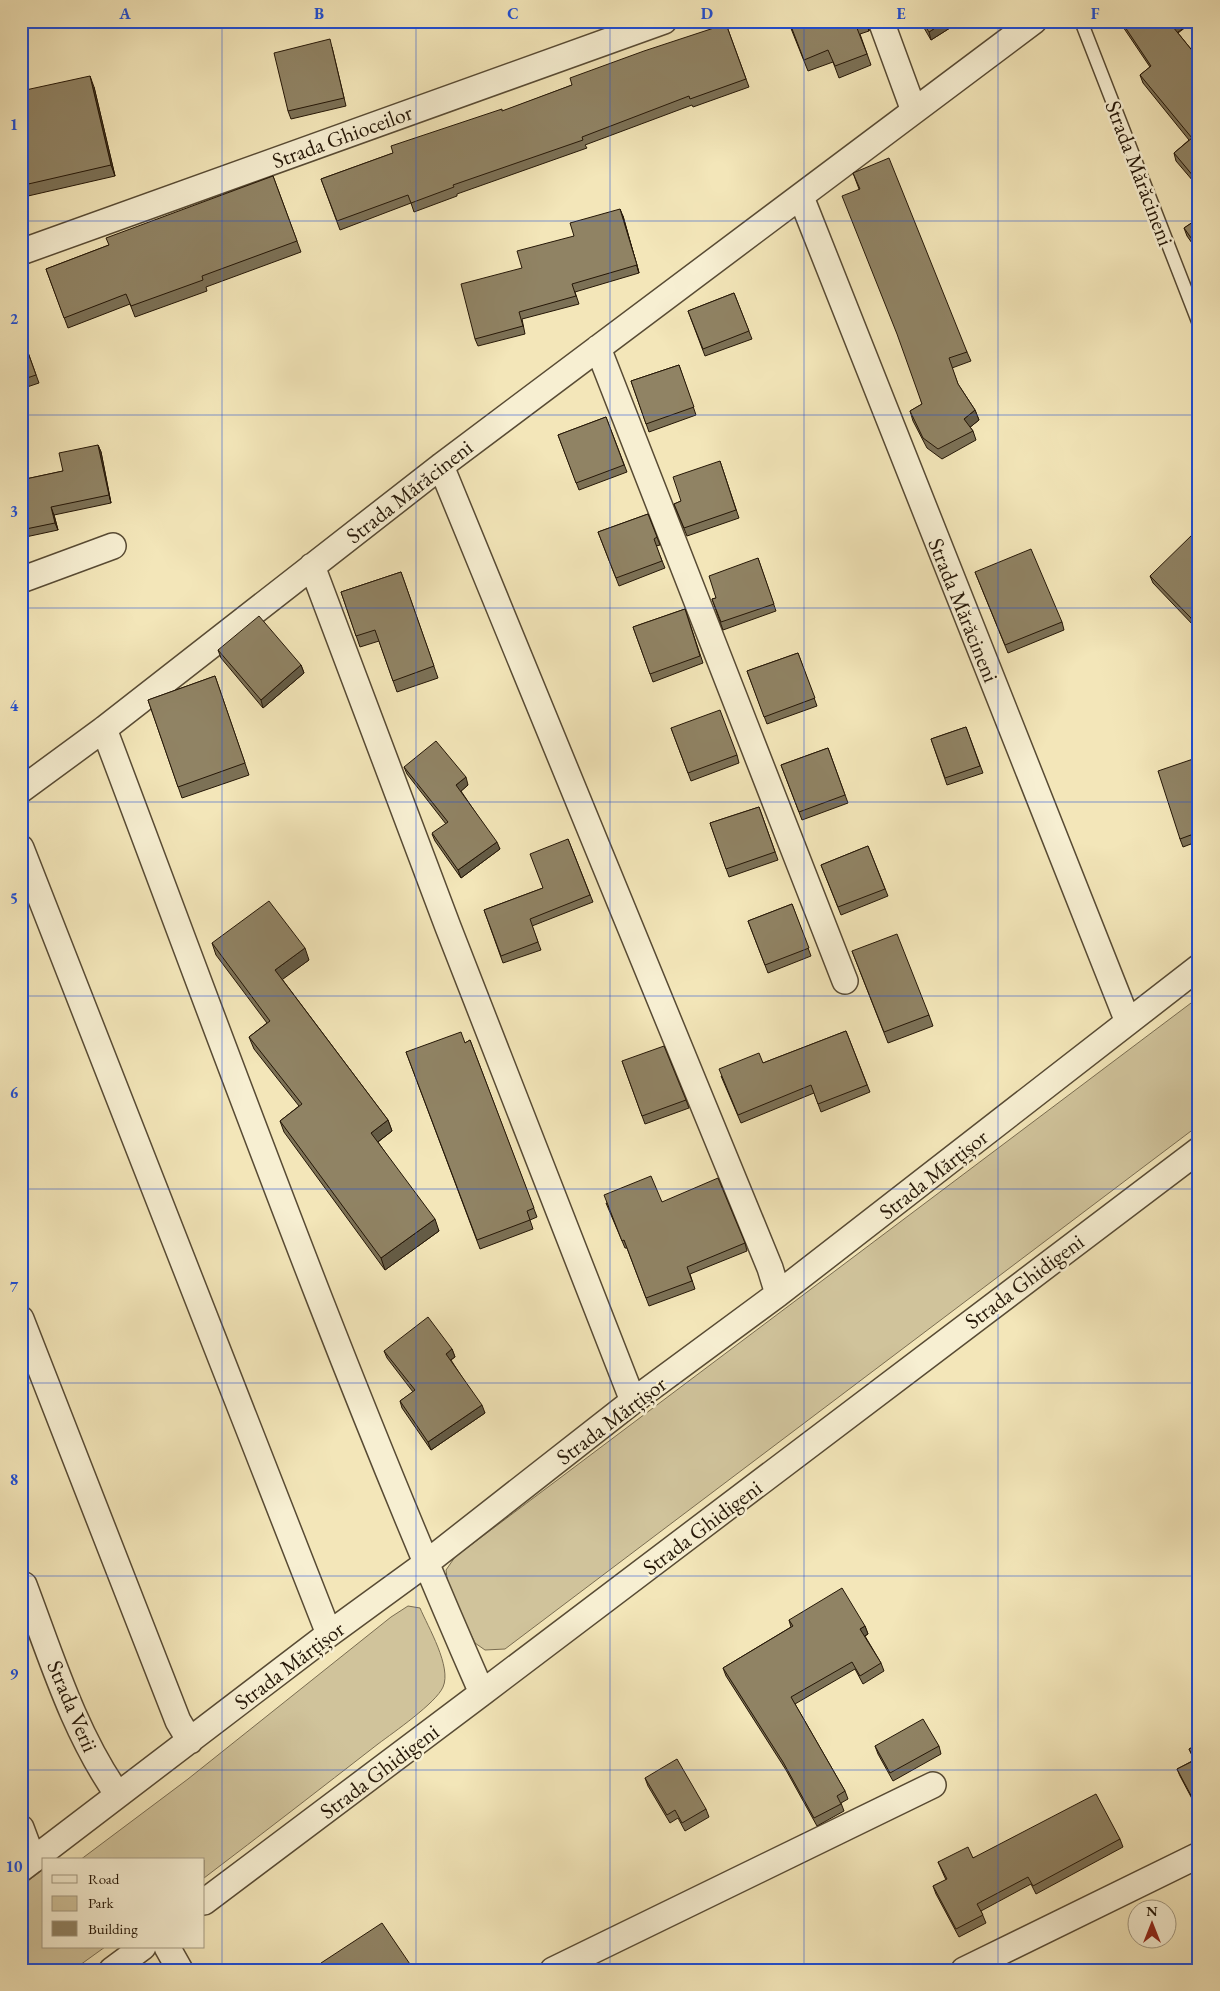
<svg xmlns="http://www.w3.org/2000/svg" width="1220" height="1991" viewBox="0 0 1220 1991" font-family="'EB Garamond',serif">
  <rect width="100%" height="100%" fill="#f3e6b9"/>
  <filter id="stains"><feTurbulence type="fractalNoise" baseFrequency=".004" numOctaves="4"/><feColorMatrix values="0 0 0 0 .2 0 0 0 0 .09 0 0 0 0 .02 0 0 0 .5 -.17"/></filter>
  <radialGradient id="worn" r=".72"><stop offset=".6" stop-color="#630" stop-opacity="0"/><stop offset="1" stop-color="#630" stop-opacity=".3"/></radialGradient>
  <path fill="#d0c39b" stroke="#7a6d51" d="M1199,997V1125L505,1649L485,1650L475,1643L448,1585L446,1570L455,1557Z
    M408,1606L420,1608C428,1627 452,1667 443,1687C436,1703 394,1732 378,1744C320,1789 262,1834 204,1878V1860H80L188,1779L391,1617Z
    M44,1869V1947H105L73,1970H21V1886Z"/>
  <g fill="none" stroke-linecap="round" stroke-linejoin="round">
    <defs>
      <path id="service" d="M1081,21L1199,324"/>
      <path id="minor" d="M881,21L914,111
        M801,197L1128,1022
        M21,252L664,21
        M598,348L845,981
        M441,466L770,1268L778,1294
        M312,566L448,927L633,1401
        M21,580L113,546
        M104,729C226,1052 343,1377 482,1693
        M21,790L104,729L441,466L1034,21
        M21,848L329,1634
        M21,1319L178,1721L190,1741
        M24,1585C51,1656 74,1733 118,1795
        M21,1828L33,1860
        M21,1869L329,1634L425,1564L633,1401L778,1294L1199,967
        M204,1902L482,1693L1199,1150
        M167,1947L180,1970
        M112,1970L143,1947
        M553,1970L933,1785
        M964,1970L1199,1855"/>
    </defs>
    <use href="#service" stroke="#584b34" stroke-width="15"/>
    <use href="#minor" stroke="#584b34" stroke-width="28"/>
    <use href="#service" stroke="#f7efd2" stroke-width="12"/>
    <use href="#minor" stroke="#f7efd2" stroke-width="25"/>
  </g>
  <path fill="#7c7156" stroke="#251707" d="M499,21H507L500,24Z
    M788,21H868L869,31L860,34L871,65L839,78L833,62L808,71Z
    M920,21H961L931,40Z
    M1119,21H1189L1190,24L1178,33L1199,59V188L1176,161L1174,153L1189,140L1143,83L1140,75L1150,67Z
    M726,24L749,87L693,107L692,105L585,145L587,148L457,194V196L414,212L411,203L340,230L321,179L393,153L572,85Z
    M332,47L346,106L291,119L288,111Z
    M94,87L115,176L28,196L24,185Z
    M853,173L967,352L971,361L952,368L958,384L975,410L979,420L970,427L973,431L976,440L942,459L927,448L913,421L910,411L922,404L859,189Z
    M273,176L301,252L206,287L207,291L135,317L130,304L68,328L46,269L109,245Z
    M623,216L639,273L575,292L579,304L522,319L525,334L478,346L475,339L574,236Z
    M1199,218V253L1187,236L1184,228Z
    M734,293L752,339L705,356L688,311Z
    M21,333L39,383L21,389Z
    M679,365L696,415L649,432L631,381Z
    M606,417L627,472L579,490L558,435Z
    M98,445L101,452L111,503L54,515L58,530L21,538V480L63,471Z
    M720,461L739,518L687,536L674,504L681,501Z
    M648,514L660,545L656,546L665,568L619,586L598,532Z
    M1199,538V621L1194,626L1153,583L1150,576Z
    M758,558L776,611L723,630L712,599L716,598Z
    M401,572L438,678L397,692L379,641L360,647L341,592Z
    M975,572L1062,622L1064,630L1008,653Z
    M685,609L703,663L653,682L633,627Z
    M218,650L301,665L304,673L263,708L221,658Z
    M798,653L817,706L767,724L747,671Z
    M215,676L249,775L182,798L148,700Z
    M966,727L983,773L947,785L931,739Z
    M671,728L737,755L739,763L691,781Z
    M828,748L848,803L802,820L781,765Z
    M1199,757V841L1183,847L1180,839Z
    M404,767L468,785L461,791L500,849L461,878L435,841L432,834L446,824L407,774Z
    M759,807L778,860L729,877L710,823Z
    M568,839L593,902L532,926L541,950L503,963L484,910L543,888Z
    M868,846L888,896L841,915L821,865Z
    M792,904L811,956L768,973L748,921Z
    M212,943L309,960L282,979L388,1120L392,1131L378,1142L439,1231L385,1270L284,1132L280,1121L299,1106L254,1049L249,1037L267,1023L216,955Z
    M852,951L929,1015L933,1026L888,1043Z
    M846,1031L870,1092L821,1112L814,1093L741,1123L721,1076L763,1063Z
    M470,1040L537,1217L530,1220L533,1229L480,1249L406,1052L465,1043Z
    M622,1061L686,1100L689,1108L645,1124Z
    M662,1202L745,1243L747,1251L690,1274L695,1289L649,1306L627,1248H625L606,1203Z
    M452,1349L455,1357L451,1360L485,1413L431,1450L402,1408L400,1401L413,1392L387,1358L384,1351Z
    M789,1620L865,1626L868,1634L865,1636L881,1663L884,1671L863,1684L855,1669L795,1704L845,1791L848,1799L841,1803L844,1811L817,1826L786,1770L726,1676L723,1668L791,1627Z
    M1199,1744V1810H1198L1180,1776L1177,1769L1194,1760L1189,1749Z
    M875,1746H939L941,1754L893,1781L878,1754Z
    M645,1778L706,1809L709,1817L685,1831L678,1818L670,1823L648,1786Z
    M1120,1839L1123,1847L1036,1894L1031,1884L981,1911L986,1923L959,1937L936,1894L933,1886L946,1880L938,1862Z"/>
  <path fill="#655c46" stroke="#251707" d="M866,21H868L869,31Z
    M946,21H961L931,40L929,32Z
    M1180,21H1189L1190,24L1175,34L1173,27Z
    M90,76L94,87L115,176L111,165Z
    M620,209L623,216L639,273L637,265Z
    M975,410L979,420L968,429L964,419Z
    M98,445L101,452L111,503L109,495Z
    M51,507L54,515L58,530L55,523Z
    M1199,610V621L1194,626L1191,618Z
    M301,665L304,673L263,708L261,700Z
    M466,777L468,785L459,793L456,785Z
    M497,842L500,849L461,878L458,870Z
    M305,948L309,960L279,982L275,970Z
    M388,1120L392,1131L375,1144L371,1133Z
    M435,1219L439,1231L385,1270L381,1258Z
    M452,1349L455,1357L449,1361L446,1354Z
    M482,1405L485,1413L431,1450L428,1442Z
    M865,1626L868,1634L863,1637L860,1629Z"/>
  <path fill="#908364" stroke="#251707" d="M789,21H861L855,23L867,54L835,66L828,50L804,60Z
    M922,21H946L929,32Z
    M1121,21H1180L1173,27L1199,59V183L1174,153L1192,138L1140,75L1151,66Z
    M726,24L746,79L690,99L689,96L582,137L583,140L453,185L454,187L411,203L408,195L337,221L321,179L393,153L391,146L502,109V111L572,85L570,78L644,51Z
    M330,39L344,98L288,111L274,53Z
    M90,76L111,165L24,185L21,172V91Z
    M889,158L967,352L949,358L958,384L975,410L964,419L973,431L938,449L923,438L910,411L922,404L897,334L842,196L860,189L853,173Z
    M273,176L297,241L202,276L203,280L131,306L126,294L64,318L46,269L109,245L106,238Z
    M620,209L637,265L572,284L576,296L519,312L523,326L475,339L461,284L522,268L517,251L574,236L570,223Z
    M1199,218V249L1184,228Z
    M734,293L749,331L703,349L688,311Z
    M21,333L36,375L21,380Z
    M679,365L694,407L646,424L631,381Z
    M606,417L624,465L576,483L558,435Z
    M98,445L109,495L51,507L55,523L21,530V480L63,471L59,453Z
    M720,461L736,510L684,528L674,504L681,501L673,477Z
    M648,514L657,537L654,539L662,561L616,578L598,532Z
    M1194,533L1199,538V610L1191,618L1150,576Z
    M1031,549L1062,622L1005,645L975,572Z
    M758,558L774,604L721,622L712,599L716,598L709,576Z
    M401,572L434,666L393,681L375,630L356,636L341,592Z
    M685,609L700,656L650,674L633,627Z
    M259,616L301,665L261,700L218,650Z
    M798,653L815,698L764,717L747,671Z
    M215,676L245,763L178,787L148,700Z
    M720,710L737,755L688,773L671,728Z
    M966,727L980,766L945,778L931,739Z
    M436,741L466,777L456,785L497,842L458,870L432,833L448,822L404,767Z
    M828,748L845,795L799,812L781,765Z
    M1199,757V832L1180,839L1158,771Z
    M759,807L775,852L726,869L710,823Z
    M568,839L590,895L530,919L538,942L501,956L484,910L543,888L530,854Z
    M868,846L885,889L838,907L821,865Z
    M269,901L305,948L275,970L388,1120L371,1133L435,1219L381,1258L280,1121L302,1104L249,1037L270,1021L212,943Z
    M792,904L809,948L765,965L748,921Z
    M897,934L929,1015L884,1032L852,951Z
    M846,1031L867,1085L818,1104L811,1085L738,1115L719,1069L759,1053L763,1063Z
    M461,1032L465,1043L470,1040L534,1208L527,1211L530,1220L477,1240L406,1052Z
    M664,1046L686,1100L642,1116L622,1061Z
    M651,1176L662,1202L718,1178L745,1243L687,1267L692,1281L646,1298L624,1240L622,1241L604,1195Z
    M428,1317L452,1349L446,1354L482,1405L428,1442L400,1401L415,1390L384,1351Z
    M842,1588L865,1626L860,1629L881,1663L860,1676L852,1662L791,1697L845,1791L837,1796L841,1804L814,1818L783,1762L723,1668L793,1626L789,1620Z
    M923,1719L939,1746L890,1773L875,1746Z
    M1199,1744V1801L1195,1803L1177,1769L1195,1760L1189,1749Z
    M677,1759L706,1809L682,1823L675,1810L667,1815L645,1778Z
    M1096,1794L1120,1839L1033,1886L1028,1877L977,1904L983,1915L956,1929L933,1886L947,1879L938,1862L968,1847L973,1858Z
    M382,1923L414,1970H325L321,1963Z"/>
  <path fill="none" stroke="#1d4ed8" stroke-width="1" stroke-opacity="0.55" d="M222,21V1970M416,21V1970M610,21V1970M804,21V1970M998,21V1970M21,221H1199M21,415H1199M21,608H1199M21,802H1199M21,996H1199M21,1189H1199M21,1383H1199M21,1576H1199M21,1770H1199"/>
  <g text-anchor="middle" stroke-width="5" stroke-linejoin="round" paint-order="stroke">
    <g font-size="22" fill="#251707" stroke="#f7efd2">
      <text transform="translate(342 136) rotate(-20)" y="8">Strada Ghioceilor</text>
      <text transform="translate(1140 173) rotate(69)" y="8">Strada Mărăcineni</text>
      <text transform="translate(409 491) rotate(-38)" y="8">Strada Mărăcineni</text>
      <text transform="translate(964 610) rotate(68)" y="8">Strada Mărăcineni</text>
      <text transform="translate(933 1174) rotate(-38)" y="8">Strada Mărțișor</text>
      <text transform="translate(1024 1281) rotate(-37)" y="8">Strada Ghidigeni</text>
      <text transform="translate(611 1420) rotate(-37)" y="8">Strada Mărțișor</text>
      <text transform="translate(702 1527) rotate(-37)" y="8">Strada Ghidigeni</text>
      <text transform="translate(289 1665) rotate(-37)" y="8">Strada Mărțișor</text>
      <text transform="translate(73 1706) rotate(67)" y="8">Strada Verii</text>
      <text transform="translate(379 1771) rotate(-37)" y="8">Strada Ghidigeni</text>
    </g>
  </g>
  <rect width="1220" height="1991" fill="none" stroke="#f3e6b9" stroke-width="55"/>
  <rect x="42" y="1858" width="162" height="90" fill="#f7efd2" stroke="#a39981"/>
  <rect x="52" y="1875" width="25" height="8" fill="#f7efd2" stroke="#a39981"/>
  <text x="88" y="1884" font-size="15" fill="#251707">Road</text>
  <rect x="52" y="1896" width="25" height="15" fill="#d0c39b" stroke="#a39981"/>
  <text x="88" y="1908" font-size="15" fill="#251707">Park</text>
  <rect x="52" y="1921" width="25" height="15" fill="#908364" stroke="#a39981"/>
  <text x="88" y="1934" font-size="15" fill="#251707">Building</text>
  <g transform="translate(1152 1924)"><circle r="24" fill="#f7efd2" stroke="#a39981"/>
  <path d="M0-4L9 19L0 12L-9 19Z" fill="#8f2418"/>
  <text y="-8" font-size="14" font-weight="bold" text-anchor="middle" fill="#251707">N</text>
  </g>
  <rect x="28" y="28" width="1164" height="1936" fill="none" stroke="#1d4ed8" stroke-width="2"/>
  <g font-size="16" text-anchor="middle" font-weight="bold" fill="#1d4ed8">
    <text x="125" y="19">A</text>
    <text x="319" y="19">B</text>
    <text x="513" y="19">C</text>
    <text x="707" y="19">D</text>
    <text x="901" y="19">E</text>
    <text x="1095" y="19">F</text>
    <text x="14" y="130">1</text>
    <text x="14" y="324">2</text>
    <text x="14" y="517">3</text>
    <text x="14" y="711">4</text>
    <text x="14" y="904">5</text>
    <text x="14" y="1098">6</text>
    <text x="14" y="1292">7</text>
    <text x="14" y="1485">8</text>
    <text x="14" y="1679">9</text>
    <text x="14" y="1872">10</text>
  </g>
  <rect width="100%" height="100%" filter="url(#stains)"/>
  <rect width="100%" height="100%" fill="url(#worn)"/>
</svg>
